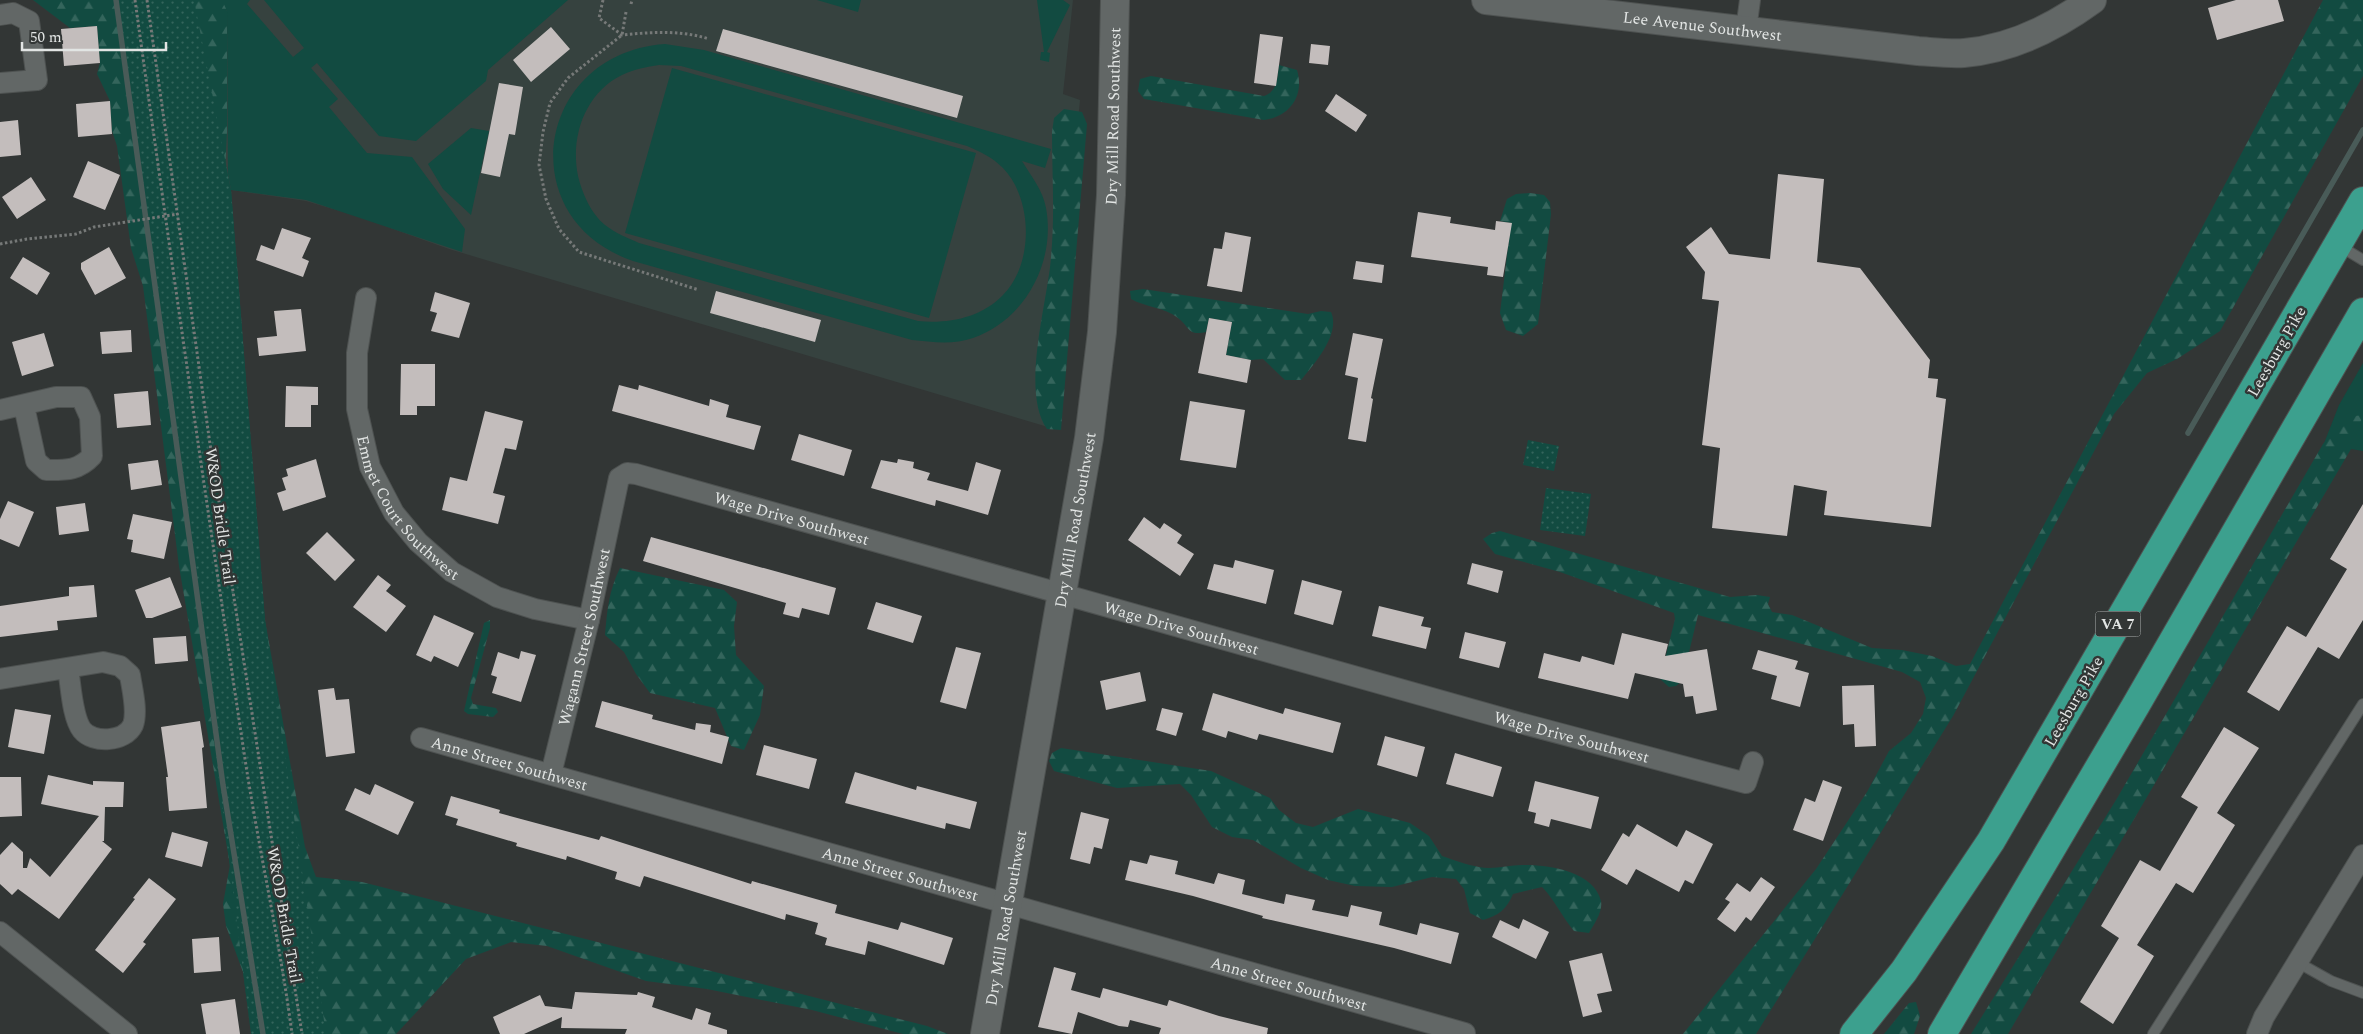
<svg xmlns="http://www.w3.org/2000/svg" width="2363" height="1034" viewBox="0 0 2363 1034" font-family="Spectral,serif">
  <defs>
    <pattern id="forest-firs" width="22" height="20" patternUnits="userSpaceOnUse" patternTransform="scale(1.25)"><rect width="22" height="20" fill="#124b41"/><path d="M5 1l3.5 6h-7zM16 11l3.5 6h-7z" fill="#34655c"/></pattern>
    <pattern id="park-dots" width="8" height="8" patternUnits="userSpaceOnUse" patternTransform="scale(1.25)"><rect width="8" height="8" fill="#124b41"/><path d="M2 2h.1M6 6h.1" fill="none" stroke="#34655c" stroke-width="1.8" stroke-linecap="round"/></pattern>
  </defs>
  <rect width="100%" height="100%" fill="#323635"/>
  <path fill="#36423f" d="M222,0H1073L1063,94L1080,100L1048,427L449,249L357,216L306,201L231,190L225,174L227,54Z"/>
  <path fill="#124b41" fill-rule="evenodd" d="M219,0H250L247,4L293,57L304,48L264,0H568L488,70L486,81L416,141L379,136L317,63L311,68L338,99L329,107L367,153L412,157L465,229L462,252L306,200L231,190L228,174L227,11Z
    M817,0H861L858,12Z
    M1037,0H1063L1070,5L1047,52L1050,53L1049,62L1040,60L1041,52H1044Z
    M665,44L704,50L1051,149L1045,168L1022,161C1031,176 1043,190 1046,208C1056,262 1025,320 973,338C953,345 932,342 912,340L633,261C510,219 536,53 665,44ZM659,65L681,66L967,146C981,152 992,157 1003,168C1033,199 1034,264 1003,295C981,318 948,324 918,321L639,243C628,238 615,233 605,225C591,214 582,193 578,176C570,137 585,93 622,75C634,69 647,67 659,65Z
    M672,68L976,153L929,318L625,233Z
    M471,128L489,131L471,215L443,189L428,164Z
    M2363,363V451L2351,449L2308,484L2339,405Z"/>
  <path fill="url(#forest-firs)" d="M33,0H129L251,1034L243,972L226,926L223,904L230,865L179,566L143,286L131,248L117,146L112,131L110,101L97,74L100,63L97,26L70,28Z
    M157,0H222L227,11V131L225,174L231,190L265,620L305,847L316,877L362,882L927,1026L948,1034H903L812,1010L707,989L646,981L547,946L511,942L466,959L396,1034H311Z
    M2323,0H2363V76L2220,331L2177,359L2147,373L2114,414L1953,716L1756,1034H1683L1816,869L1867,792L1889,751L1911,733L1923,714L1926,698L1920,682L1902,672L1698,615L1682,681L1676,686L1669,687L1660,679L1675,619L1674,613L1560,572L1495,554L1483,539L1492,533L1500,531L1730,597L1757,595L1770,597L1768,604L1772,612L1792,615L1872,648L1902,650L1932,656L1956,666L1970,664Z
    M1279,65L1297,70C1305,96 1289,117 1264,120L1144,99L1138,91L1140,79L1151,76L1264,96C1278,91 1277,79 1279,65Z
    M1064,109L1082,112L1087,124L1061,430L1047,429C1020,391 1048,301 1051,257C1055,216 1052,173 1052,132L1054,118Z
    M1530,193L1544,195L1550,202L1551,214L1538,324L1523,336L1506,330L1500,313L1511,223L1500,221L1507,199L1516,194Z
    M1143,289L1308,314L1321,311L1331,312C1341,334 1314,364 1301,380H1285L1263,359L1251,360L1226,355L1232,322L1209,318L1206,332C1187,336 1190,327 1178,318C1164,307 1145,307 1131,299L1130,291Z
    M2363,415L2351,449L2008,1034H1971L2116,800L2323,444L2347,417Z
    M620,568L724,590L737,602L734,626L736,655L764,686L760,715L744,750L731,746L715,708L650,693L636,674L624,652L605,635C607,611 609,590 620,568Z
    M490,620V628L471,698L473,704L496,708L498,712L493,717L468,714L464,711L484,623Z
    M1061,748L1211,771L1270,798L1279,810L1296,823L1313,827L1358,809L1410,823L1429,836L1442,856C1454,860 1467,865 1479,867C1493,870 1508,865 1522,865C1547,864 1594,871 1601,901C1603,912 1594,924 1589,933L1574,931C1562,917 1555,900 1542,887L1513,894C1507,909 1498,916 1483,920L1470,913L1464,889L1456,879L1432,877L1392,887L1355,886L1328,880L1301,868L1253,840L1232,837L1212,827L1191,795L1180,784L1117,788L1054,771L1049,761L1052,753Z
    M1916,1002L1920,1016L1914,1034H1884L1909,1003Z"/>
  <path fill="url(#park-dots)" d="M116,0H194L231,190L265,620L326,1034H251L165,353Z
    M1528,440L1559,446L1554,471L1523,465Z
    M1546,488L1591,494L1585,536L1540,530Z"/>
  <g fill="none" stroke-linecap="round" stroke-linejoin="round">
    <path stroke="#495b58" stroke-width="5.5" d="M116,0L223,785L263,1034
      M2188,433L2363,130"/>
  </g>
  <path fill="#c3bdbc" d="M2236,0H2278L2284,21L2217,40L2208,8Z
    M97,26L100,63L64,66L61,29Z
    M551,27L570,49L531,82L513,60Z
    M723,29L963,96L957,118L716,51Z
    M1260,34L1283,37L1276,86L1254,83Z
    M1311,44L1330,46L1328,65L1309,63Z
    M499,83L523,87L515,135L509,134L500,177L481,173Z
    M1336,94L1367,115L1356,132L1325,111Z
    M110,101L112,134L78,137L76,104Z
    M18,120L21,155L0,157V122Z
    M88,161L120,175L105,210L73,197Z
    M1778,174L1824,179L1817,262L1860,268L1930,360L1928,378L1938,379L1936,397L1946,399L1931,527L1824,515L1827,491L1794,485L1787,536L1712,528L1720,448L1702,445L1719,301L1702,299L1705,272L1686,247L1711,227L1729,254L1770,259Z
    M31,177L46,200L17,219L2,197Z
    M1418,212L1451,217L1450,223L1495,230L1496,221L1512,223L1503,277L1487,275L1488,267L1411,257Z
    M282,228L311,238L302,258L309,261L303,277L256,260L261,245L274,250Z
    M1225,232L1251,237L1242,292L1207,286L1214,248L1222,249Z
    M109,247L126,278L95,295L81,269V263Z
    M23,257L50,273L37,295L10,278Z
    M1356,261L1384,265L1382,283L1353,279Z
    M716,291L821,320L815,342L710,313Z
    M435,292L470,303L459,338L431,331L437,313L430,311Z
    M301,309L306,351L259,356L257,338L277,336L274,311Z
    M1209,318L1232,322L1226,355L1251,360L1247,383L1198,373Z
    M131,330L132,352L102,354L100,332Z
    M44,333L54,366L22,376L12,342Z
    M1353,333L1383,339L1371,398L1373,399L1366,442L1348,439L1358,378L1345,375Z
    M401,364H435V406H417V415H400Z
    M619,385L638,390L639,385L709,406L710,399L729,405L726,417L761,426L754,450L612,411Z
    M286,386L318,387V405H311V427H285Z
    M148,391L151,425L117,428L114,394Z
    M1190,401L1245,410L1236,468L1180,460Z
    M485,411L523,421L516,450L505,448L493,493L505,496L498,524L442,510L450,477L467,481Z
    M799,434L852,450L844,476L791,460Z
    M316,459L326,497L283,511L277,493L286,490L282,478L288,476L286,469Z
    M898,459L914,462L913,468L930,473L927,480L968,491L976,462L1001,470L988,515L936,500L935,506L871,488L881,460L897,463Z
    M158,460L162,485L131,490L128,464Z
    M8,501L34,512L19,547L0,539V519Z
    M85,503L89,531L59,535L56,507Z
    M2363,504V620L2339,659L2318,647L2279,711L2247,692L2287,626L2306,637L2347,569L2330,559Z
    M133,514L172,522L164,559L131,552L133,540L127,539Z
    M1144,517L1160,529L1164,523L1182,535L1177,543L1194,554L1180,576L1128,540Z
    M327,532L355,560L335,581L306,553Z
    M651,537L836,588L829,615L802,608L799,618L783,614L786,603L643,561Z
    M1235,560L1274,570L1266,604L1207,589L1214,564L1233,568Z
    M1472,563L1503,571L1498,593L1467,584Z
    M378,575L391,585L386,591L406,606L386,632L353,607Z
    M170,577L182,607L152,618H146L135,590Z
    M1302,580L1342,591L1333,625L1294,614Z
    M94,585L97,617L57,621L58,630L0,637V606L69,596V587Z
    M876,602L922,616L913,643L867,629Z
    M1379,606L1424,617L1421,626L1431,628L1426,649L1372,636Z
    M434,615L474,633L458,667L434,656L431,662L416,655Z
    M1465,632L1506,642L1499,668L1459,658Z
    M1622,633L1668,644L1665,656L1707,649L1717,710L1696,714L1693,696L1685,697L1683,684L1635,673L1628,699L1538,678L1544,653L1580,662L1582,656L1614,665Z
    M186,636L188,661L155,664L153,638Z
    M956,647L981,653L966,709L940,702Z
    M1758,650L1798,661L1795,669L1809,673L1800,707L1771,699L1777,676L1752,669Z
    M521,651L536,655L521,702L492,693L497,677L491,675L498,652L519,659Z
    M1140,672L1146,701L1106,710L1100,681Z
    M1874,685L1876,746L1855,747L1854,724L1843,725L1842,686Z
    M334,688L336,700L349,699L355,753L326,757L318,690Z
    M1213,693L1283,714L1285,708L1341,723L1333,753L1259,734L1257,740L1228,731L1226,738L1202,730Z
    M602,701L653,715L652,719L695,730L696,723L711,725L710,732L729,737L722,764L595,727Z
    M1162,708L1183,713L1176,736L1156,730Z
    M15,709L51,715L44,754L8,747Z
    M200,721L204,747L202,748L207,808L169,811L166,777H168L161,727Z
    M2224,727L2259,748L2217,813L2235,825L2193,893L2176,883L2137,945L2154,956L2113,1024L2080,1002L2119,938L2101,926L2140,860L2160,871L2198,807L2181,797Z
    M1385,736L1425,747L1417,777L1377,765Z
    M764,745L817,759L809,789L756,775Z
    M1455,753L1502,767L1493,797L1446,784Z
    M855,772L916,790L917,786L977,802L970,829L946,823L945,829L845,803Z
    M48,775L93,785V781L124,782L123,807H105L104,841H102L112,849L59,919L18,889L12,895L0,884V855L12,842L23,852V868H27L30,858L50,877L99,816L41,804Z
    M0,777H21L22,816L0,817Z
    M1823,780L1842,787L1823,841L1793,830L1805,798L1815,802Z
    M1535,781L1599,797L1591,829L1551,819L1549,827L1534,823L1536,813L1528,811Z
    M375,784L414,802L398,835L345,810L355,788L370,795Z
    M451,796L500,810L499,813L599,840L601,836L751,884L752,881L837,905L835,913L898,930L901,922L953,938L944,965L868,941L865,955L825,945L827,938L815,934L818,923L786,914L785,920L644,876L640,887L615,879L617,872L567,856L566,860L516,846L517,843L456,825L458,819L445,815Z
    M1081,812L1109,819L1102,849L1094,847L1090,864L1070,859Z
    M1637,824L1677,847L1686,830L1713,844L1693,884L1685,880L1679,892L1636,869L1627,885L1601,870L1623,833L1629,837Z
    M172,832L208,842L202,867L165,857Z
    M1150,855L1178,861L1175,874L1214,884L1218,873L1245,880L1242,894L1284,904L1286,894L1315,900L1312,910L1348,917L1351,905L1382,912L1379,925L1417,935L1420,923L1459,933L1451,964L1394,948L1262,918L1263,916L1193,896L1125,880L1130,860L1147,864Z
    M1761,877L1775,887L1751,921L1746,917L1735,932L1717,919L1730,902L1725,899L1737,883L1750,892Z
    M149,878L176,899L143,942L146,944L123,973L95,950L135,899L133,898Z
    M1523,919L1549,932L1536,959L1492,937L1500,920L1519,929Z
    M219,937L221,971L194,973L192,939Z
    M1602,953L1612,991L1597,994L1602,1012L1583,1017L1569,961Z
    M1054,967L1076,973L1071,990L1100,998L1103,988L1167,1006L1169,1000L1219,1016L1268,1028L1267,1034H1159L1161,1028L1130,1020L1128,1027L1119,1026L1078,1012L1072,1034L1038,1027Z
    M575,992L637,995L638,992L655,997L652,1007L692,1020L696,1008L711,1013L708,1024L727,1030V1034H625L627,1029L561,1028L562,1017L524,1034H500L493,1017L540,995L545,1006L572,1009Z
    M235,999L240,1034H206L201,1004Z"/>
  <g fill="none" stroke-linecap="round" stroke-linejoin="round">
    <defs>
      <path id="lane" d="M2338,245L2363,260
        M2297,962L2331,981L2363,993
        M2153,1034L2363,704"/>
      <g id="street">
        <path d="M0,15L13,13L29,21L37,80L0,83"/>
        <path d="M1746,30L1750,0"/>
        <path id="s1" d="M366,298L357,353V409L370,467L394,513L418,542L452,572L497,597L535,609L589,620"/>
        <path d="M0,410L56,397H81L90,417L92,456C78,471 66,470 46,470L36,461L24,406"/>
        <path d="M0,679L103,662L120,666L130,675C132,689 138,711 133,725C125,742 93,744 82,730C72,717 71,685 68,669"/>
        <path id="s2" d="M421,738L1465,1033"/>
        <path id="s3" d="M551,774L589,620L619,478L627,473L636,474L1524,724L1746,783L1753,762"/>
        <path d="M0,932L127,1034"/>
        <path d="M2257,1034L2264,1017L2363,855"/>
      </g>
      <g id="secondary">
        <path id="s4" d="M1486,0L1918,51C1933,52 1949,54 1964,53C2010,49 2055,27 2092,0"/>
        <path id="s5" d="M985,1034L1089,438L1102,332L1111,195L1115,0"/>
      </g>
      <path id="highway" d="M1854,1034L1904,971L1991,841L2363,201
        M1942,1034L2136,705L2363,312"/>
    </defs>
    <use href="#lane" stroke="#4e5251" stroke-width="12"/>
    <use href="#street" stroke="#4e5251" stroke-width="22"/>
    <use href="#secondary" stroke="#4e5251" stroke-width="30"/>
    <use href="#highway" stroke="#4e5251" stroke-width="30"/>
    <path stroke="#767978" stroke-width="3" stroke-dasharray="2.5 2.5" stroke-linecap="butt" d="M135,0C170,253 207,507 245,759C259,851 280,942 292,1034
      M147,0L210,444L302,1034
      M603,0L599,18L622,35C651,32 681,30 709,39
      M631,4L632,0
      M626,12L622,35L568,78L550,103L543,132L539,165L546,199L559,229L579,252L699,290
      M0,244L27,239L76,234L94,227L178,214"/>
    <use href="#lane" stroke="#626766" stroke-width="10"/>
    <use href="#street" stroke="#626766" stroke-width="20"/>
    <use href="#secondary" stroke="#626766" stroke-width="28"/>
    <use href="#highway" stroke="#3ca08e" stroke-width="28"/>
  </g>
  <g text-anchor="middle" stroke-width="5" stroke-linejoin="round" paint-order="stroke">
    <rect fill="#323635" stroke="#adb0b0" stroke-width="1" x="2095.5" y="611.5" width="45" height="25" rx="4"/>
    <g font-size="15" font-weight="bold" fill="#e2e5e4">
      <text x="2118" y="629">VA 7</text>
    </g>
    <g font-size="16" fill="#e2e5e4" stroke="#323635">
      <text dy="6" stroke="none"><textPath href="#s4" startOffset="218">Lee Avenue Southwest</textPath></text>
      <text dy="6" stroke="none"><textPath href="#s5" startOffset="928">Dry Mill Road Southwest</textPath></text>
      <text transform="translate(2276 351) rotate(-60)" y="6">Leesburg Pike</text>
      <text dy="6" stroke="none"><textPath href="#s1" startOffset="226">Emmet Court Southwest</textPath></text>
      <text transform="translate(221 516) rotate(82)" y="6">W&amp;OD Bridle Trail</text>
      <text dy="6" stroke="none"><textPath href="#s3" startOffset="484">Wage Drive Southwest</textPath></text>
      <text dy="6" stroke="none"><textPath href="#s5" startOffset="522">Dry Mill Road Southwest</textPath></text>
      <text dy="6" stroke="none"><textPath href="#s3" startOffset="889">Wage Drive Southwest</textPath></text>
      <text dy="6" stroke="none"><textPath href="#s3" startOffset="141">Wagann Street Southwest</textPath></text>
      <text transform="translate(2073 701) rotate(-60)" y="6">Leesburg Pike</text>
      <text dy="6" stroke="none"><textPath href="#s3" startOffset="1294">Wage Drive Southwest</textPath></text>
      <text dy="6" stroke="none"><textPath href="#s2" startOffset="92">Anne Street Southwest</textPath></text>
      <text dy="6" stroke="none"><textPath href="#s2" startOffset="498">Anne Street Southwest</textPath></text>
      <text transform="translate(285 915) rotate(80)" y="6">W&amp;OD Bridle Trail</text>
      <text dy="6" stroke="none"><textPath href="#s5" startOffset="118">Dry Mill Road Southwest</textPath></text>
      <text dy="6" stroke="none"><textPath href="#s2" startOffset="902">Anne Street Southwest</textPath></text>
    </g>
  </g>
  <path d="M22 42v8h144v-8" fill="none" stroke="#e2e5e4" stroke-width="2.5"/>
  <text x="30" y="42" font-size="15" fill="#e2e5e4" stroke="#323635" stroke-width="4" paint-order="stroke">50 m</text>
</svg>
